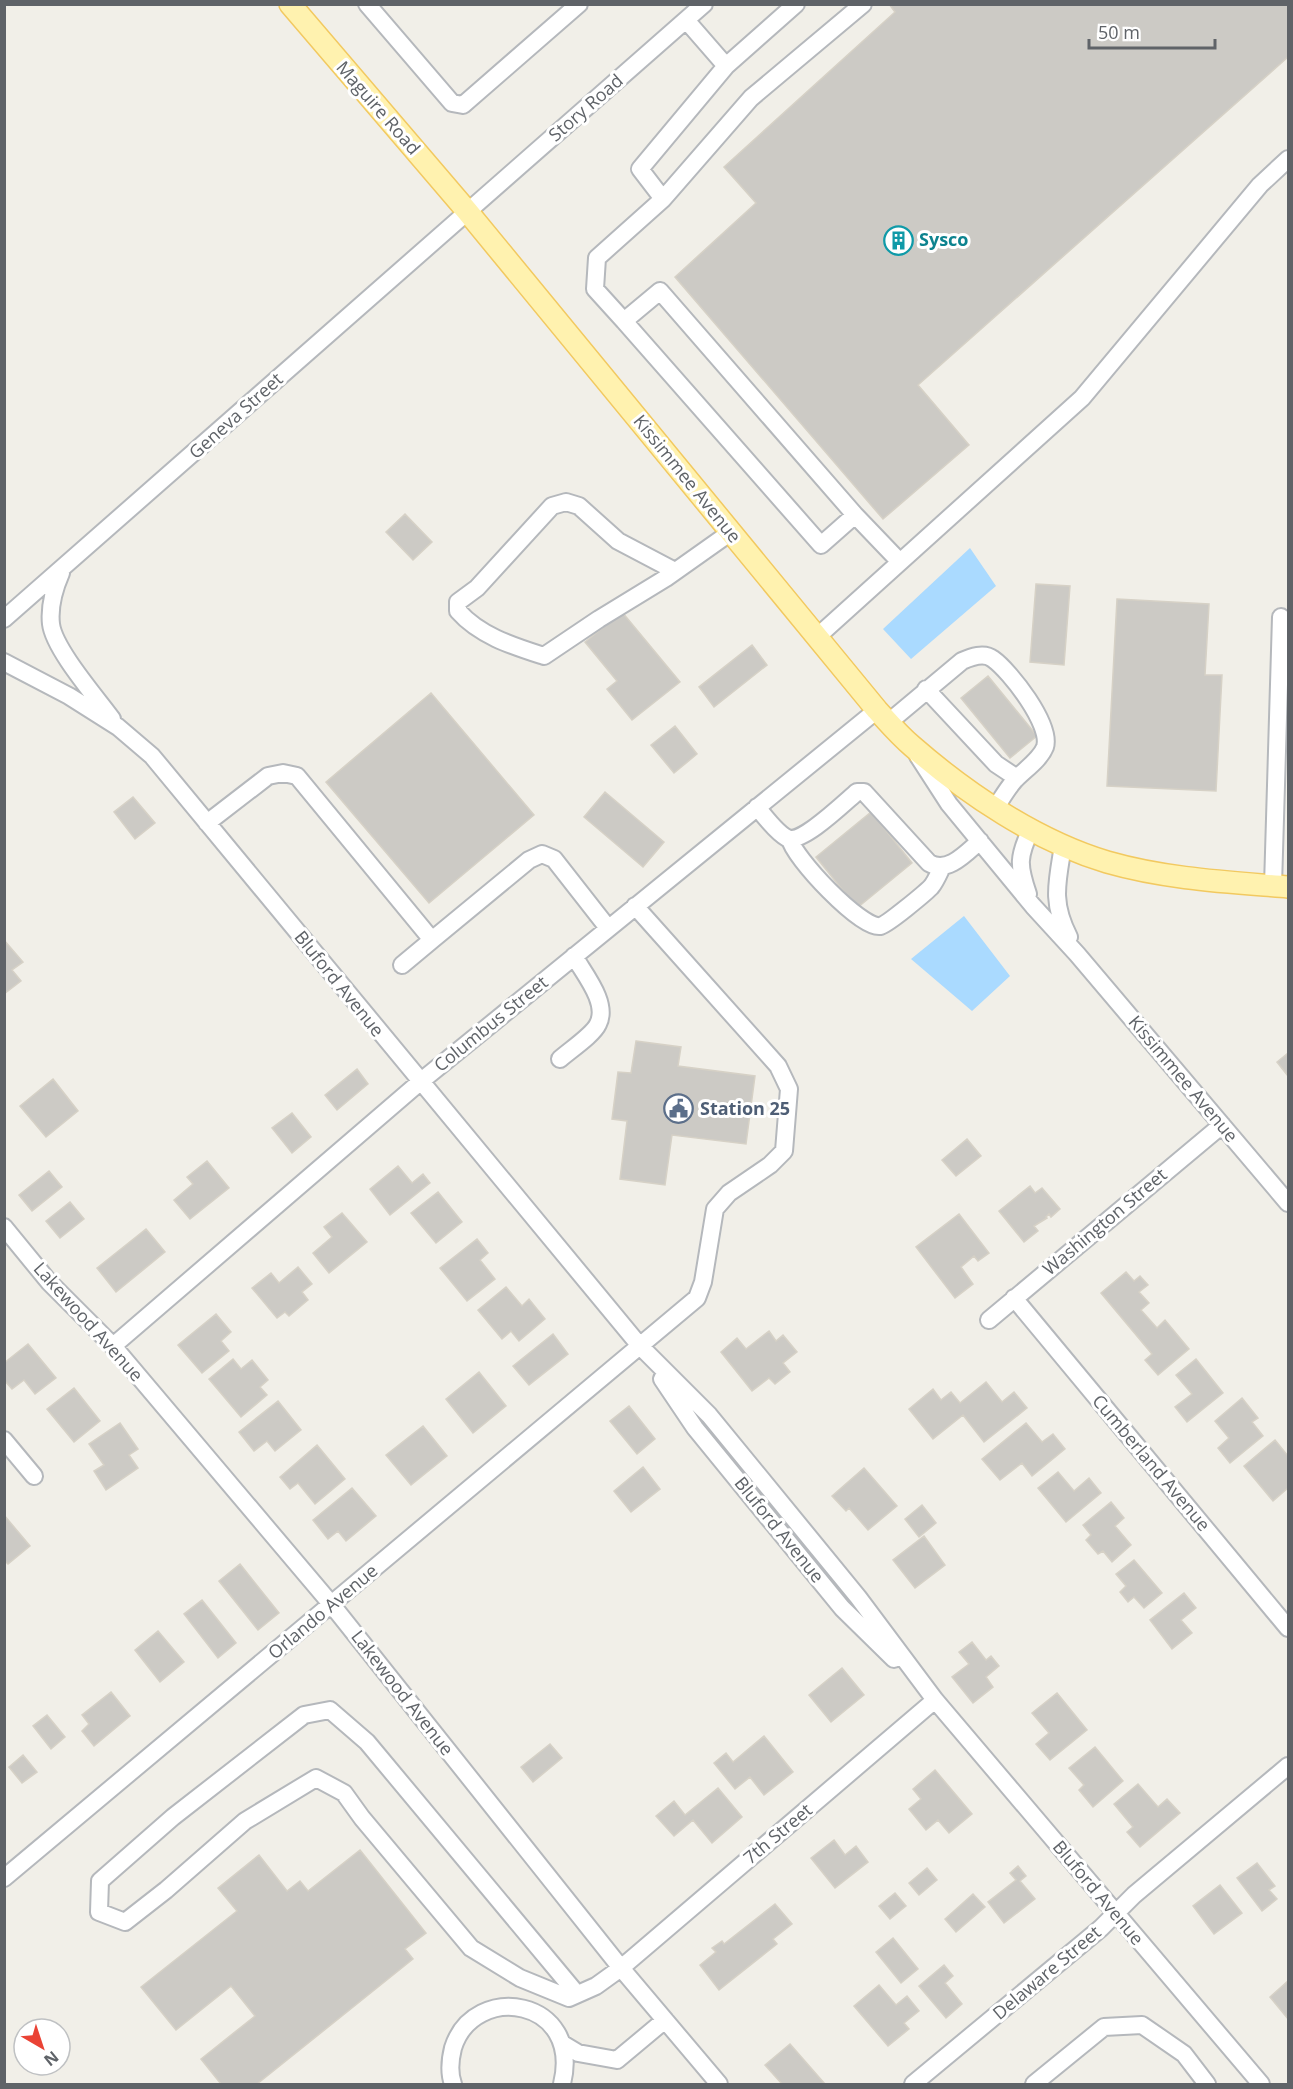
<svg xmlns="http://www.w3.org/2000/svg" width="1293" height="2089" viewBox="0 0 1293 2089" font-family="'Open Sans',sans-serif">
  <rect width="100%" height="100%" fill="#f1efe8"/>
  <path fill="#aadaff" d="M970,548L996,586L911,659L883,629Z
    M964,916L1010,976L972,1011L911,959Z"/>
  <path fill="#cccac5" stroke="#d6d1c6" stroke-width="1.5" d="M889,4H1288V57L918,385L969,445L883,519L675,277L756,203L724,167L895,12Z
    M405,514L432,542L413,560L386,532Z
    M1036,584L1070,586L1064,665L1030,662Z
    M1117,599L1209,604L1205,675H1222L1216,791L1107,786Z
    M622,612L680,682L632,720L607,689L617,681L585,642Z
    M752,645L767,665L714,707L699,687Z
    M988,676L1037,736L1010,758L961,698Z
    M431,693L534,815L429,903L326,782Z
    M675,726L697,754L674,773L651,745Z
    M605,792L664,842L643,867L584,817Z
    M133,797L155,823L135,839L114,812Z
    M871,812L912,863L857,908L816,857Z
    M4,940L23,962L12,970L21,981L4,994Z
    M636,1041L681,1047L678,1066L755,1076L746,1144L672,1135L665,1185L620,1179L627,1121L612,1119L618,1072L631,1073Z
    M1288,1053V1076L1277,1062Z
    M357,1069L368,1084L337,1110L325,1095Z
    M53,1079L78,1111L46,1137L20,1106Z
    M292,1113L311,1137L292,1153L272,1128Z
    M967,1139L981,1156L956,1176L942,1160Z
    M207,1161L229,1188L190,1219L174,1200L193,1184L187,1177Z
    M398,1166L412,1183L423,1174L430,1183L390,1215L370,1189Z
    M49,1171L62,1187L32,1211L19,1195Z
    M1030,1186L1035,1193L1042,1188L1060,1209L1051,1217L1049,1214L1046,1217L1047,1218L1034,1226L1038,1231L1024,1242L999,1211Z
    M438,1192L462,1222L436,1243L411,1213Z
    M70,1202L84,1219L60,1238L46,1221Z
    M342,1213L367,1242L329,1273L313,1253L332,1237L324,1227Z
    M959,1214L989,1253L978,1261L974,1256L961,1267L973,1284L955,1298L916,1247Z
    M146,1229L165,1252L116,1292L97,1268Z
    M477,1239L488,1253L480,1260L495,1279L467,1301L440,1268Z
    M298,1267L312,1284L302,1292L308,1300L289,1316L285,1312L277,1318L252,1288L271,1273L279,1283Z
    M1126,1272L1134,1281L1140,1276L1148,1285L1139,1292L1149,1303L1141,1310L1157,1328L1165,1320L1189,1349L1158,1375L1145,1360L1152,1354L1101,1293Z
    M506,1287L522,1306L529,1299L545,1319L519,1341L511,1331L502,1339L478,1310Z
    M216,1314L231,1332L221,1341L229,1351L202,1373L178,1345Z
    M769,1331L776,1341L783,1335L797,1352L783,1363L790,1372L775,1384L769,1378L752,1391L721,1352L737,1338L746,1349Z
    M553,1334L568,1354L529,1385L513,1366Z
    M28,1344L56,1378L35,1394L24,1380L12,1389L4,1380V1363Z
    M233,1359L241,1369L252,1360L268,1380L260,1387L267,1395L241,1417L209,1379Z
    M1196,1359L1223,1393L1187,1422L1175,1407L1192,1394L1176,1375Z
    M479,1372L506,1406L473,1433L446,1399Z
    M986,1382L1002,1402L1014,1392L1027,1408L984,1442L963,1415L933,1439L909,1409L933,1389L941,1400L951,1392L960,1403Z
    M74,1388L100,1421L74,1442L47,1409Z
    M1242,1398L1258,1418L1252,1422L1263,1436L1230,1463L1218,1448L1229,1438L1215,1421Z
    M278,1401L301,1430L275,1451L267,1441L254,1451L239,1432Z
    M629,1406L655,1439L637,1454L610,1421Z
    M120,1423L138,1449L129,1455L138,1468L106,1490L94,1471L104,1465L89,1444Z
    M1026,1423L1042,1442L1053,1434L1065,1449L1032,1476L1022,1463L1000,1480L982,1459Z
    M423,1426L447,1456L411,1485L386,1455Z
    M1275,1440L1288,1456V1488L1273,1501L1244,1466Z
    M317,1445L345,1479L315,1504L298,1483L290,1489L280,1477Z
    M643,1467L660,1489L631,1512L614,1491Z
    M864,1468L897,1506L868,1530L849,1508L846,1511L832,1496Z
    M1058,1472L1074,1491L1089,1478L1101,1493L1066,1522L1038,1488Z
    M352,1488L376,1516L346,1541L338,1531L328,1539L313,1520Z
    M1111,1502L1124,1518L1115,1526L1131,1545L1112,1562L1103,1551L1098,1554L1086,1540L1091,1535L1083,1525Z
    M922,1505L936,1523L919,1537L905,1519Z
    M4,1515L30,1546L8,1564L4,1560Z
    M924,1536L945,1565L915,1588L893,1560Z
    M1134,1560L1162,1593L1144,1608L1134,1597L1128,1602L1120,1592L1126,1586L1116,1574Z
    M240,1564L279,1613L258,1630L219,1581Z
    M1184,1593L1196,1608L1181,1620L1192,1633L1172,1649L1150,1620Z
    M202,1600L236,1643L218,1658L184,1614Z
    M158,1631L184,1662L160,1682L135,1650Z
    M972,1642L986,1660L991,1656L999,1666L986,1677L993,1687L973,1703L952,1677L969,1664L959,1652Z
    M842,1668L864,1695L831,1722L809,1695Z
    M111,1692L130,1716L94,1746L82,1731L89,1724L82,1715Z
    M1057,1693L1087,1730L1050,1760L1036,1744L1049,1733L1032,1713Z
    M47,1715L65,1737L51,1749L33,1726Z
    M764,1736L793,1772L764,1795L750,1777L735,1789L714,1763L726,1753L733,1762Z
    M550,1744L562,1758L533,1782L521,1767Z
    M1095,1747L1123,1781L1093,1807L1079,1790L1084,1785L1069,1768Z
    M23,1755L37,1772L22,1783L9,1767Z
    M935,1770L972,1814L949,1833L938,1820L926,1830L909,1809L921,1799L913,1789Z
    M1138,1784L1158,1807L1167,1799L1180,1813L1140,1847L1127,1832L1133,1827L1114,1804Z
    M718,1788L742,1817L712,1843L693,1820L674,1836L656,1816L674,1801L685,1815Z
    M834,1840L845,1855L856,1846L868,1862L835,1888L811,1858Z
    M360,1850L426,1933L405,1949L413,1959L257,2084H221L201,2059L255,2016L231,1986L176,2030L141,1987L237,1911L218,1888L259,1855L287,1891L300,1881L308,1891Z
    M1257,1863L1275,1886L1269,1890L1277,1899L1262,1911L1237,1878Z
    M1018,1866L1026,1876L1020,1881L1035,1899L1004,1923L988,1902L1016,1880L1010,1873Z
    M927,1868L937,1880L919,1895L909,1883Z
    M1220,1885L1242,1913L1214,1934L1193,1906Z
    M895,1893L906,1906L890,1919L879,1906Z
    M973,1894L985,1907L956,1932L945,1919Z
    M775,1904L792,1924L773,1939L777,1944L719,1990L700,1965L716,1952L712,1948L722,1941L724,1944Z
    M893,1938L918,1969L901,1983L876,1952Z
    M944,1965L953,1976L945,1983L962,2004L946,2018L919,1986Z
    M1288,1981V2019L1270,1997Z
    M879,1985L896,2005L907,1996L919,2011L904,2023L909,2029L888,2046L854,2006Z
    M790,2044L825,2084H782L765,2065Z"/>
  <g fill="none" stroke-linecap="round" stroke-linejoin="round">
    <defs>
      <path id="minor" d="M367,4L452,103L463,105L579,4
        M686,20L726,66
        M663,199L640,169L726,66L796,4
        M624,321L595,289L597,258L663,199L751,98L863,4
        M855,515L660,291L624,321L821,545L855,515L900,562
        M675,571L618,541L579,506L566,502L552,506L477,588L458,602V611C480,636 513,646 544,656L599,619L666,578L731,532
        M61,573C54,589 49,606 51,624C54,649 96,697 112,719
        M4,619L704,4
        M817,637L1082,398L1260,185L1288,159
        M4,662L69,696L118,727L152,756L640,1346L709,1415L858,1597L935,1700L1261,2084
        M926,689L996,764L1017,778
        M889,722L962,661C971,657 984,652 993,659C1010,671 1052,725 1045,747C1040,760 1023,771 1014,781C1007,789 1002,798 996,807
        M918,756L949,804L1033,906L1077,954L1288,1203
        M757,807C764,816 777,833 787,838C801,845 845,802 857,792H864L929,863C948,874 966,853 980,841
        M207,823L268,776L283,773L297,776L432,940L529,860L542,854L554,859L608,928
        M790,839C793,857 861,929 880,926C887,925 925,893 931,887C936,881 939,873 942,867
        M1063,846C1057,883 1051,902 1069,937
        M1273,886L1281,617
        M1028,894C1018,865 1018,857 1031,829
        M402,965L432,940
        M560,1059C570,1050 593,1035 598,1024C609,1003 584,974 574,956
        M4,1227L49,1282L113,1346L332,1605L621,1968L719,2084
        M1014,1298L1288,1628
        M989,1320L1222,1125
        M113,1346L420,1082L877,710
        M662,1379L695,1428L842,1608L894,1659
        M4,1440L34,1476
        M4,1878L697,1298L703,1282L715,1209L729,1193L770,1165L784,1151L789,1089L778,1066L635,906
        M577,1994L367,1742L330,1710L304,1715L173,1817L100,1881L99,1912L125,1922L166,1890L245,1821L316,1778L344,1793L362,1818L471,1948L520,1978L569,1998L596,1986L621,1968L935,1700
        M563,2044L578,2053L617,2060L665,2020
        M453,2084C449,2073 450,2060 453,2048C474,1981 583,1998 562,2084
        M913,2084L1101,1928L1134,1895L1288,1766
        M1034,2084L1104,2027L1142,2025L1184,2054L1207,2084"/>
      <path id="major" d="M290,4L467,211L877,710C888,722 899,735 912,746C967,794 1037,841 1107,862C1166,879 1228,882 1288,887"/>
    </defs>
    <use href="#minor" stroke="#b5b8bc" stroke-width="20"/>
    <use href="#major" stroke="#f2c960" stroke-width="24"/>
    <use href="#minor" stroke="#fff" stroke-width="16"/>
    <use href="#major" stroke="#fff2af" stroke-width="21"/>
  </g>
  <defs>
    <symbol id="building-ring" viewBox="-11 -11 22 22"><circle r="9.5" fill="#fff" stroke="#0f9aa8" stroke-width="1.5"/><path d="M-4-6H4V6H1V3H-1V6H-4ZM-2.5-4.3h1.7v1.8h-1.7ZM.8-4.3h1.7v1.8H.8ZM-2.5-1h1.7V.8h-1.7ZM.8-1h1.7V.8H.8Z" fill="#0f9aa8"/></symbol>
    <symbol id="civic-ring" viewBox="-11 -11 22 22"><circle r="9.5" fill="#fff" stroke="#5c6f8a" stroke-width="1.5"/><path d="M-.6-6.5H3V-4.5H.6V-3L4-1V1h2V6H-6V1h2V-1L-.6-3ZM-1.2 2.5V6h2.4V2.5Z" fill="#5c6f8a"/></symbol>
  </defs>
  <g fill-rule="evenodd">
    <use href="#building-ring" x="882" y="224" width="33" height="33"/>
    <use href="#civic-ring" x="662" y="1092" width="33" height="33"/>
  </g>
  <g text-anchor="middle" stroke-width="6" stroke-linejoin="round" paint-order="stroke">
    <g font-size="18" fill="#5f6368" stroke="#fff">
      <text transform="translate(378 108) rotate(49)" y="6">Maguire Road</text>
      <text transform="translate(586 108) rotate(-41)" y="6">Story Road</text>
      <text transform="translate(236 416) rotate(-42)" y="6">Geneva Street</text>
      <text transform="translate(687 479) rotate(51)" y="6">Kissimmee Avenue</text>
      <text transform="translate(339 984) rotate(51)" y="6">Bluford Avenue</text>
      <text transform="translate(491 1024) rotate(-39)" y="6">Columbus Street</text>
      <text transform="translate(1183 1079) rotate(50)" y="6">Kissimmee Avenue</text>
      <text transform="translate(1105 1222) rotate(-40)" y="6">Washington Street</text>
      <text transform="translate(88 1322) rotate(48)" y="6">Lakewood Avenue</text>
      <text transform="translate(1151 1463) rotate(50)" y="6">Cumberland Avenue</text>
      <text transform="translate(779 1530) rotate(51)" y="6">Bluford Avenue</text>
      <text transform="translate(323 1612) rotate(-40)" y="6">Orlando Avenue</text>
      <text transform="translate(402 1693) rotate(52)" y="6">Lakewood Avenue</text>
      <text transform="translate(778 1834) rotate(-40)" y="6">7th Street</text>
      <text transform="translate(1098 1893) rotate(50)" y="6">Bluford Avenue</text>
      <text transform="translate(1047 1973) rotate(-40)" y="6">Delaware Street</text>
    </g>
    <g font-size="18" font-weight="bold" fill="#0d838f" stroke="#fff" text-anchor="start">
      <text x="919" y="246">Sysco</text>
    </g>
    <g font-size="18" font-weight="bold" fill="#4e5e75" stroke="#fff" text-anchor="start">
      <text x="700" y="1115">Station 25</text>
    </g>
  </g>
  <rect width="1293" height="2089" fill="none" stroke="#5f6368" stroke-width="12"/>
  <g transform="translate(42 2047) rotate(141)"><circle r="28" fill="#ffffff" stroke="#bfc1c3" stroke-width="1.5"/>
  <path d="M0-4.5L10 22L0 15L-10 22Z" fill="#ea4335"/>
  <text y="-9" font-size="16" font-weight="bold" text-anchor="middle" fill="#5f6368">N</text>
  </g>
  <path d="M1089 39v9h126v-9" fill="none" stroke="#5f6368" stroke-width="3"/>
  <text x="1098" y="39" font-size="18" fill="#5f6368" stroke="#ffffff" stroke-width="4.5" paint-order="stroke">50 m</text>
</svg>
